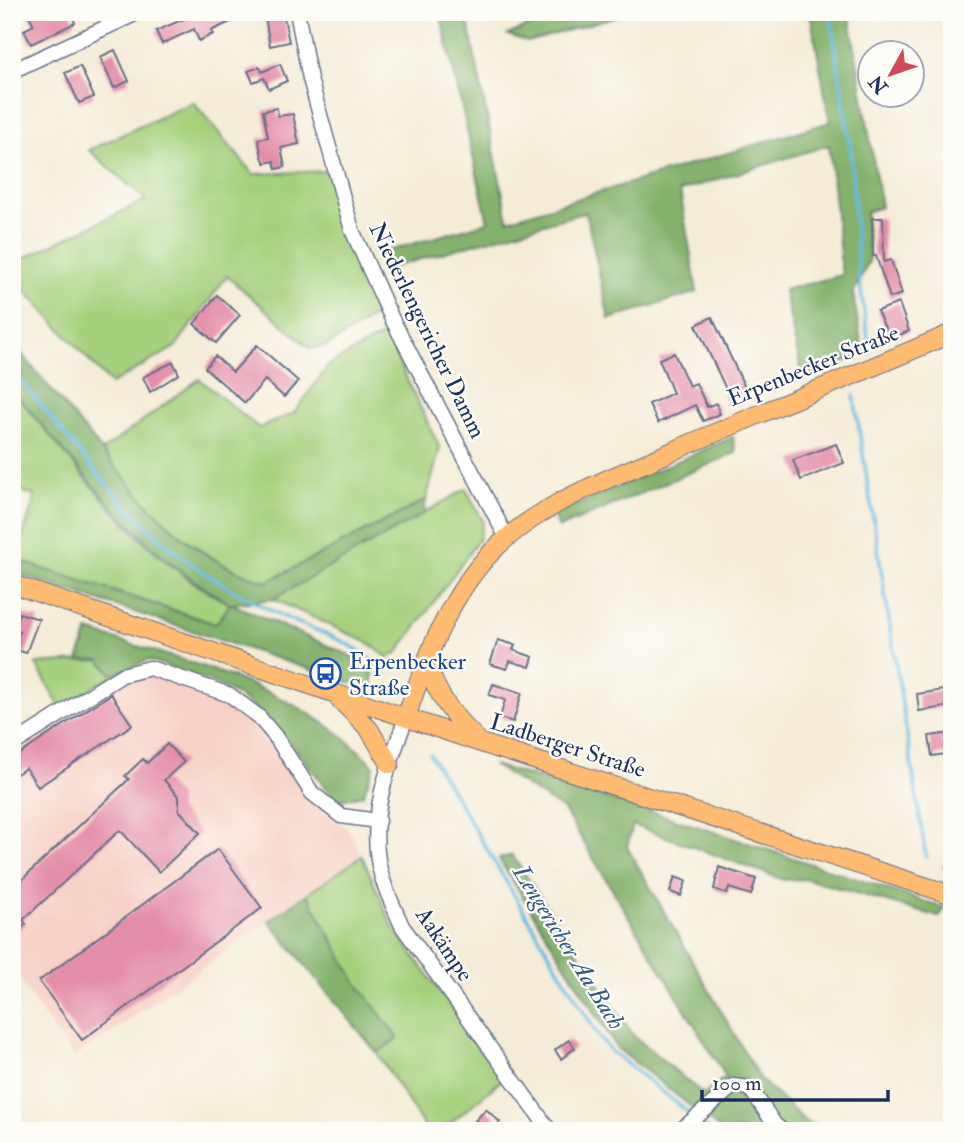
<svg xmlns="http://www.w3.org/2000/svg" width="964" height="1143" viewBox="0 0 964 1143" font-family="'IM FELL Double Pica',serif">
  <rect width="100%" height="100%" fill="#fdfcf7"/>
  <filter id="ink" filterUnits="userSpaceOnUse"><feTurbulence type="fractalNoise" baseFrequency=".0143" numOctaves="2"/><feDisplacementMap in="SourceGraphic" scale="14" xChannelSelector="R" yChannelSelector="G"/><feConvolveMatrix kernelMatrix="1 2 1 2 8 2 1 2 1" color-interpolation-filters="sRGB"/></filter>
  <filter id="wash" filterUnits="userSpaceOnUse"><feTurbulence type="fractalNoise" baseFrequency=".00686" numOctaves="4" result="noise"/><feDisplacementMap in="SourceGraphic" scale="28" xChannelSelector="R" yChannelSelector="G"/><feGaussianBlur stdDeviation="1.57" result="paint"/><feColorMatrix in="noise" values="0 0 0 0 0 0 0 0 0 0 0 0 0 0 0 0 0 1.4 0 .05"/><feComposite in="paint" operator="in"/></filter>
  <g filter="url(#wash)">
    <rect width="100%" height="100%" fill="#f4ecd7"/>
    <path fill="#f7d1c6" d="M148,675L227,699L254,718L272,740L310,801L351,832L362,856L74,1058L12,970V756L124,682Z"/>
    <path fill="#a5d07c" stroke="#60806d" stroke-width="2" d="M193,102L253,174L327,171L377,314L329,345L311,349L227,276L175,347L111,384L12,276V264L146,200L89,150Z
      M385,334L440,448L426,500L267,582C196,561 146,508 102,451L199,379L259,428L294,413L329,365Z
      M12,390C77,465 139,559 230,604L216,624L16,560L35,496L12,487Z
      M466,489L483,521L479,539L398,652L388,658L369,643L273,599Z
      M100,660L113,675L60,707L36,664Z
      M362,856L393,927L503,1079L441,1131H427L377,1053L398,1038L356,983L307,894Z"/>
    <path fill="#84b26c" stroke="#507065" stroke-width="2" d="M440,12H466L508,220L830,122L810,12H849L881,207L866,212L869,261L853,293L863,354L803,379L784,290L842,275L829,145L680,191L697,292L609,319L586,212L389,268L381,253L488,222Z
      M560,12H631L528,42L508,35Z
      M12,342C40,376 67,409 95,442C144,502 189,560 267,582L426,500L423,514L273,599L232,604L351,656L373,670V690L12,572L16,560L216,624L230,604C140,553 79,467 12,390Z
      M733,437L736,453L559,528L553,515Z
      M88,631C188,663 301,686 374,766L363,795L337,801C307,764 271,713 228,690C203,677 175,669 148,660L113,675L100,660L78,661Z
      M493,765L641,808L945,908L939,917L807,879L784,880L633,825L627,847L760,1079L806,1122L831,1131H722L617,1048L499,859L512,855L634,1036L703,1094L726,1077L564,810Z
      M307,894L356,982L398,1038L377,1053L269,921Z"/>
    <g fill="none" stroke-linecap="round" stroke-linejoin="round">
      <path stroke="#66bae2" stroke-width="3.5" d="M830,12L851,152L858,270L870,353
        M12,369C65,433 115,504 181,556C212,580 251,601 287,618C322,634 364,643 386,677
        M854,396L926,857
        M430,754L599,1037L612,1052L693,1116
        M943,867L952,870
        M699,1121L711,1131"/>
    </g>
    <g id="blocks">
      <path fill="#e48da9" d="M27,12H71L75,23L31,44L24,30L34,25Z
        M200,12H251L211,31L213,34L199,41L194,29L162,44L156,31Z
        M264,12H283L289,42L270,46Z
        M115,50L129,81L114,88L100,57Z
        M280,64L287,81L269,89L264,78L253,82L248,71L260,67L262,72Z
        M80,66L94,97L79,103L65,73Z
        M277,108L278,116L293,114L299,144L281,148L285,167L276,169L274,161L265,163L262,157L258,139L268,137L263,111Z
        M872,218H883L884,262L891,260L902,294L890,298L876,256H873Z
        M217,295L240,315L216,343L194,324Z
        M899,303L909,331L895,337L893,332L888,334L877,311Z
        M712,317L747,392L731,400L696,325Z
        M257,345L298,381L284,397L265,380L245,403L205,368L215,356L233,372Z
        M674,353L689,386L696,383L707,407L716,403L720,414L703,421L695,405L658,423L649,404L673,393L659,359Z
        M173,362L179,374L150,392L143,377Z
        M836,444L844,463L801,480L793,460Z
        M19,613L39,619L26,653L14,649L20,631L14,629Z
        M498,640L515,645L513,650L533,657L530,667L510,661L507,669L490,664Z
        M493,684L522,693L513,722L500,718L505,700L489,695Z
        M950,689L952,706L919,711L917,694Z
        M111,694L132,725L38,787L26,768L12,777V759Z
        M952,733V753L932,756L929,736Z
        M167,744L184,762L164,780L179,797V810L200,833L159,872L120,830L23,920L26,924L12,936V889L129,779L125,776L143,759L147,763Z
        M218,849L262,908L82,1040L39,981Z
        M719,867L756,879L751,895L729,888L727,894L714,889Z
        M675,877L686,881L681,896L670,892Z
        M569,1040L575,1048L561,1059L555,1050Z
        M486,1109L500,1122L492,1131H466Z"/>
    </g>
  </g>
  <g filter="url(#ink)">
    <use href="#blocks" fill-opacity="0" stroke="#677188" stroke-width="2"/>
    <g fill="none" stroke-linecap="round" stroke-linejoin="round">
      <defs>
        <path id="minor" d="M297,12L310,79L352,230L392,319L507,538
          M12,71L139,12
          M406,718C390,762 370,811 378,860C381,882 393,905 402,926L550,1131
          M12,745L122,675L150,668L230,695L258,716L275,736L312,793L341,816L378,821
          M680,1131L733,1086L750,1088L775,1125L783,1131"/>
        <path id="major" d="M12,584L481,743L952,895
          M427,665C438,696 453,717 477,739
          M339,699L369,729L390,764
          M406,718C424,663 447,601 486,558C533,506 602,482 664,455C759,413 856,375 952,333"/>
      </defs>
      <use href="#minor" stroke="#677188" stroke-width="17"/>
      <use href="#major" stroke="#677188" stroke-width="20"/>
      <use href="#minor" stroke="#fff" stroke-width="14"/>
      <use href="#major" stroke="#ffbb71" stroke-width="18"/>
    </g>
  </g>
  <defs>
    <symbol id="bus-ring" viewBox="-11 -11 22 22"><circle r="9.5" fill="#fdfcf7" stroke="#1a4fb4" stroke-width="1.5"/><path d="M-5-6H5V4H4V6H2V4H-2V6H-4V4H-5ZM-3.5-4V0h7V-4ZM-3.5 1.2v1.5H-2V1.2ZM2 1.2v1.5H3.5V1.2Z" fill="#1a4fb4"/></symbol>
  </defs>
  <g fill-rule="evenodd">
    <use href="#bus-ring" x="308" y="656" width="35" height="35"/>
  </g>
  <g text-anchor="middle" stroke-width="5" stroke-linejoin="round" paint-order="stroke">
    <g font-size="23" fill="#1b2f5e" stroke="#fdfcf7">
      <text transform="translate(428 330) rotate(64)" y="8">Niederlengericher Damm</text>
      <text transform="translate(813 365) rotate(-22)" y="8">Erpenbecker Straße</text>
      <text transform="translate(568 745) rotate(18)" y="8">Ladberger Straße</text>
      <text transform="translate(445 944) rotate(56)" y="8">Aakämpe</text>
    </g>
    <g font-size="23" fill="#164399" stroke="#fdfcf7" text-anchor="start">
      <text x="349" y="669">Erpenbecker<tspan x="349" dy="26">Straße</tspan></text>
    </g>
    <g font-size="24" font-style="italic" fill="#325986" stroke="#fdfcf7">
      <text transform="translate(569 947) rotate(58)" y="8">Lengericher Aa Bach</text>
    </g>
  </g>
  <rect width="964" height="1143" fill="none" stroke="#fdfcf7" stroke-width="42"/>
  <g transform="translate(891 74) rotate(230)"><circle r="33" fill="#fdfcf7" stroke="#a3aaba" stroke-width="2"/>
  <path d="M0-5L12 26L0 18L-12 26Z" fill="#d1495b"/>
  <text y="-10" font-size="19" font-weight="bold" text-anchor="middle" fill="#1b2f5e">N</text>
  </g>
  <path d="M702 1090v10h186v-10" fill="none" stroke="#1b2f5e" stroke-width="3.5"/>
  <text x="712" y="1090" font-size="21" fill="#1b2f5e" stroke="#fdfcf7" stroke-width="5" paint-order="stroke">100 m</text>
</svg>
